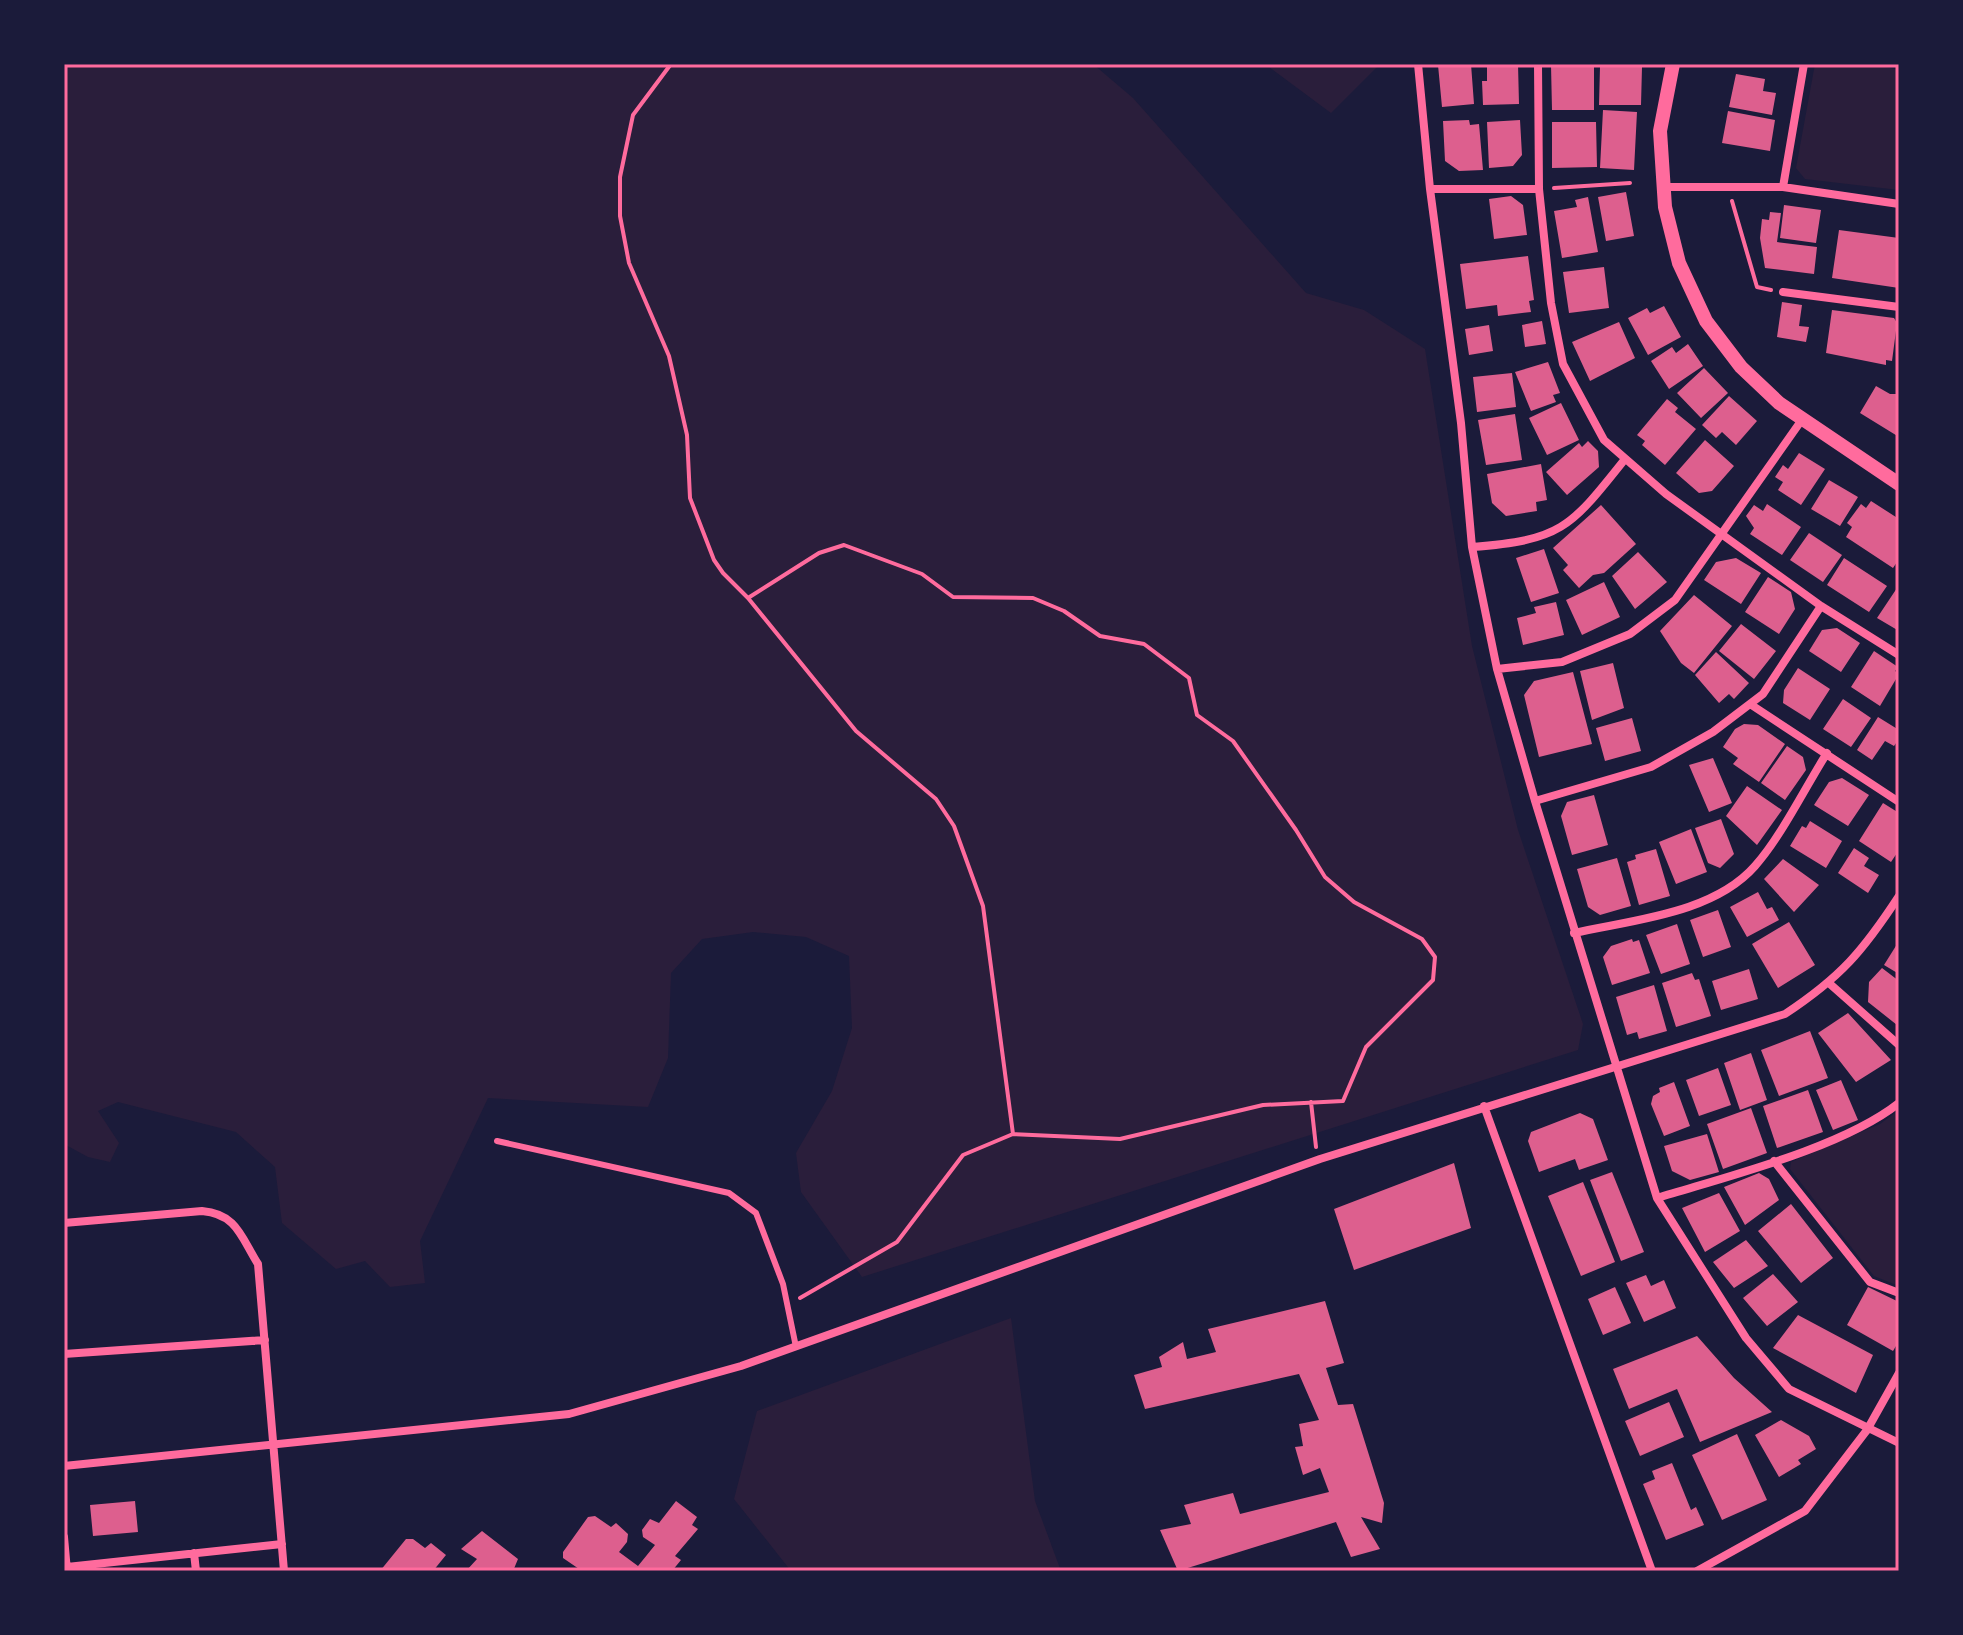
<svg xmlns="http://www.w3.org/2000/svg" width="1963" height="1635" viewBox="0 0 1963 1635" font-family="Signika,sans-serif">
  <rect width="100%" height="100%" fill="#1b1b3a"/>
  <path fill="#2a1e3b" d="M64,64H1093L1133,98L1306,293L1364,310L1425,349L1472,646L1518,830L1583,1024L1578,1050L862,1277L801,1192L796,1153L832,1091L852,1028L849,956L806,937L753,932L702,939L671,973L668,1058L648,1107L488,1098L420,1241L425,1283L390,1287L365,1261L336,1269L282,1223L275,1167L236,1132L118,1102L98,1111L119,1143L110,1162L88,1157L64,1144Z
    M1265,64H1380L1331,113Z
    M1815,64H1872L1899,70V190L1805,179L1796,168Z
    M1899,1110V1286L1874,1276L1790,1169L1791,1162L1880,1124Z
    M1011,1318L1035,1501L1061,1571H791L734,1499L757,1411Z"/>
  <path fill="#dd5f8e" d="M1471,64L1474,104L1442,107L1438,65Z
    M1496,64H1518L1519,104L1483,105L1482,81H1487V66Z
    M1551,65H1594V110H1552Z
    M1600,67H1642L1641,105H1599Z
    M1736,74L1765,79L1763,91L1776,93L1772,115L1729,107Z
    M1603,110L1637,112L1634,170L1600,168Z
    M1728,111L1775,120L1770,151L1722,143Z
    M1469,120L1470,125L1479,124L1483,170L1459,171L1445,161L1443,121Z
    M1520,120L1522,155L1513,166L1489,168L1487,122Z
    M1552,122H1596L1597,167L1552,168Z
    M1626,192L1634,236L1606,241L1598,197Z
    M1511,196L1523,205L1527,235L1494,239L1489,199Z
    M1588,197L1598,252L1562,258L1554,211L1577,207L1575,200Z
    M1784,205L1821,210L1816,243L1780,238Z
    M1770,212L1781,213L1777,242L1817,247L1814,274L1765,268L1760,238L1762,219L1769,220Z
    M1839,230L1899,238V288L1832,278Z
    M1528,256L1534,300L1529,301L1531,312L1498,316L1497,305L1466,309L1460,264Z
    M1604,267L1609,308L1569,313L1563,272Z
    M1782,302L1802,305L1799,326L1809,327L1806,342L1777,337Z
    M1664,306L1681,337L1648,355L1628,318L1647,308L1650,313Z
    M1832,310L1894,318L1897,323L1892,361L1886,360V365L1826,353Z
    M1542,321L1546,344L1525,347L1522,325Z
    M1619,322L1635,358L1590,381L1572,342Z
    M1489,325L1493,351L1469,355L1465,329Z
    M1688,344L1703,366L1669,389L1651,361L1672,347L1676,353Z
    M1548,362L1560,393L1553,395L1556,402L1531,411L1515,372Z
    M1704,368L1728,393L1701,418L1677,393Z
    M1512,373L1516,407L1477,412L1473,377Z
    M1876,386L1890,394H1899V437L1860,413Z
    M1729,396L1757,421L1736,445L1722,432L1716,438L1702,425Z
    M1667,399L1678,408L1675,412L1696,429L1665,465L1642,445L1645,441L1637,435Z
    M1561,403L1579,440L1547,455L1529,418Z
    M1515,414L1522,460L1486,465L1478,420Z
    M1705,440L1734,466L1712,491L1699,493L1676,473Z
    M1588,441L1598,451L1599,467L1567,495L1546,472L1579,443L1582,447Z
    M1799,453L1825,469L1801,505L1778,490L1783,482L1775,477L1783,465L1788,469Z
    M1541,464L1547,500L1536,502L1537,511L1506,516L1492,503L1487,474Z
    M1829,480L1858,497L1840,526L1811,509Z
    M1871,501L1899,519V559L1893,568L1846,537L1852,527L1847,523L1861,504L1866,508Z
    M1767,504L1801,527L1782,555L1750,534L1754,528L1746,516L1754,505L1763,511Z
    M1601,505L1636,544L1604,573L1593,575L1579,588L1563,570L1568,565L1553,548Z
    M1809,533L1842,555L1823,582L1790,560Z
    M1544,549L1559,593L1531,602L1516,558Z
    M1638,552L1667,582L1635,609L1612,576Z
    M1736,558L1761,573L1741,604L1704,580L1716,562Z
    M1844,558L1887,586L1869,612L1827,585Z
    M1768,577L1791,592L1795,609L1779,634L1745,612Z
    M1604,582L1620,617L1582,635L1566,600Z
    M1899,585V631L1877,618Z
    M1694,595L1732,626L1694,673L1681,663L1660,631Z
    M1556,602L1564,635L1523,645L1517,618L1536,613L1534,607Z
    M1741,624L1776,651L1754,679L1719,651Z
    M1837,628L1860,643L1841,672L1809,651L1822,630Z
    M1874,651L1898,667L1895,671L1899,674L1880,706L1851,687Z
    M1716,652L1749,683L1734,699L1729,694L1719,703L1695,675Z
    M1613,663L1624,708L1592,720L1580,671Z
    M1798,668L1830,689L1810,720L1783,703L1784,690Z
    M1573,672L1592,744L1539,757L1524,695L1534,681Z
    M1843,699L1871,718L1851,747L1823,729Z
    M1878,717L1899,730V739L1894,746L1885,741L1872,760L1857,750Z
    M1632,718L1641,751L1605,761L1596,728Z
    M1744,724L1758,725L1785,744L1759,782L1733,764L1738,758L1723,747L1735,729Z
    M1787,746L1803,757L1806,770L1785,800L1761,783Z
    M1713,758L1732,803L1709,812L1689,765Z
    M1842,778L1869,795L1848,826L1814,805L1829,782Z
    M1747,786L1782,810L1757,845L1726,816Z
    M1594,795L1608,845L1572,855L1561,816L1567,802Z
    M1883,803L1899,813V850L1891,862L1859,841Z
    M1721,819L1734,854L1720,868L1708,863L1695,828Z
    M1810,821L1842,841L1826,868L1790,846L1802,826L1806,828Z
    M1691,829L1707,872L1676,884L1659,842Z
    M1854,848L1869,858L1864,866L1879,875L1868,893L1838,873Z
    M1656,849L1670,896L1639,905L1627,862L1636,859L1635,855Z
    M1617,858L1631,906L1600,915L1588,907L1577,869Z
    M1783,859L1819,885L1794,912L1764,879Z
    M1758,892L1767,909L1772,907L1779,920L1747,937L1730,907Z
    M1718,910L1731,947L1703,957L1690,920Z
    M1789,922L1815,965L1778,988L1752,944Z
    M1677,924L1690,964L1661,974L1646,935Z
    M1632,939L1633,942L1639,940L1650,973L1612,985L1603,957L1611,946Z
    M1899,941V974L1884,965Z
    M1882,968L1899,981L1897,1025L1868,1002L1869,982Z
    M1749,969L1758,999L1721,1010L1712,981Z
    M1692,973L1695,980L1699,979L1711,1016L1676,1027L1662,983Z
    M1654,985L1667,1031L1639,1039L1637,1032L1627,1035L1616,997Z
    M1848,1013L1891,1060L1856,1082L1818,1033Z
    M1810,1031L1828,1078L1779,1096L1761,1050Z
    M1751,1053L1767,1100L1740,1110L1724,1063Z
    M1718,1068L1731,1105L1699,1116L1686,1080Z
    M1841,1080L1858,1120L1833,1130L1816,1090Z
    M1674,1082L1690,1126L1664,1136L1651,1104L1653,1096L1660,1092L1659,1088Z
    M1808,1090L1823,1132L1777,1148L1763,1106Z
    M1751,1108L1767,1153L1723,1169L1707,1124Z
    M1580,1113L1593,1119L1608,1160L1579,1170L1575,1159L1539,1172L1528,1141L1531,1132Z
    M1707,1134L1719,1172L1690,1180L1672,1171L1664,1146Z
    M1454,1163L1471,1228L1354,1270L1334,1209Z
    M1612,1172L1644,1252L1621,1261L1590,1180Z
    M1759,1173L1769,1179L1779,1200L1745,1225L1724,1187Z
    M1583,1182L1615,1262L1581,1276L1548,1196Z
    M1719,1193L1740,1231L1705,1252L1682,1208Z
    M1791,1204L1833,1258L1801,1283L1758,1231Z
    M1746,1240L1768,1266L1734,1288L1713,1262Z
    M1773,1274L1798,1302L1767,1326L1743,1298Z
    M1646,1275L1651,1286L1664,1280L1676,1308L1644,1322L1626,1283Z
    M1615,1287L1631,1323L1603,1335L1588,1299Z
    M1868,1287L1899,1302V1341L1893,1351L1847,1325Z
    M1325,1301L1344,1363L1326,1368L1338,1405L1353,1404L1384,1503L1382,1523L1361,1517L1380,1549L1351,1557L1336,1522L1178,1571L1160,1530L1191,1524L1184,1505L1233,1493L1240,1514L1329,1492L1320,1468L1303,1475L1295,1447L1303,1446L1299,1424L1319,1420L1299,1374L1145,1409L1134,1375L1162,1367L1159,1357L1183,1342L1187,1359L1216,1352L1208,1329Z
    M1798,1315L1873,1355L1856,1393L1773,1348Z
    M1697,1336L1734,1378L1772,1412L1700,1442L1677,1389L1629,1409L1613,1369Z
    M1669,1402L1684,1437L1640,1456L1625,1421Z
    M1781,1420L1809,1436L1816,1449L1798,1460L1801,1464L1779,1477L1755,1435Z
    M1737,1434L1767,1500L1722,1520L1692,1455Z
    M1672,1463L1691,1510L1696,1507L1704,1525L1666,1540L1643,1484L1655,1479L1652,1471Z
    M135,1501L138,1532L93,1536L90,1505Z
    M676,1501L697,1517L692,1525L698,1529L675,1556L681,1560L672,1571H582L563,1558V1552L588,1517L595,1516L611,1527L616,1523L628,1534L627,1542L619,1552L638,1566L655,1545L643,1537L642,1530L650,1519L659,1523Z
    M482,1531L518,1559L513,1571H466L477,1559L461,1549Z
    M406,1539H413L425,1548L431,1543L446,1555L433,1571H380Z"/>
  <g fill="none" stroke-linecap="round" stroke-linejoin="round">
    <path stroke="#ff6b9d" stroke-width="4" d="M671,64L633,115L620,177V216L629,263L669,356L687,435L690,498L714,560L723,573L748,598L856,731L936,799L954,826L983,906L1013,1134L963,1155L897,1242L800,1298
      M1554,188L1630,183
      M1732,201L1757,287L1771,290
      M748,598L819,553L844,545L922,574L953,597L1033,598L1064,611L1100,636L1144,644L1189,678L1197,715L1233,741L1296,830L1325,877L1354,902L1422,939L1435,957L1433,980L1366,1047L1343,1101L1263,1105L1120,1139L1013,1134
      M1311,1102L1316,1147"/>
    <path stroke="#ff6b9d" stroke-width="6" d="M497,1141L729,1193L756,1213L783,1284L796,1347"/>
    <path stroke="#ff6b9d" stroke-width="8" d="M1418,64L1430,189L1461,423L1472,547L1497,669L1535,801L1657,1198L1746,1338L1789,1389L1899,1443
      M1538,64L1539,189L1551,303L1563,364L1604,440L1666,494L1821,606L1899,655
      M1664,187H1783L1899,204
      M1783,187L1804,64
      M1430,189H1539
      M1783,292L1899,307
      M1472,547C1562,540 1570,528 1625,459
      M1497,669L1562,662L1630,634L1675,600L1801,421
      M1750,704L1899,802
      M1535,801L1651,767L1713,732L1763,694L1821,606
      M1574,933C1631,920 1713,914 1755,866C1781,837 1806,786 1827,753
      M1830,984L1899,1045
      M1484,1106L1652,1571
      M1774,1161L1870,1282L1899,1293
      M1657,1198C1728,1176 1842,1148 1899,1103
      M64,1223L202,1211C237,1214 241,1237 258,1264L284,1571
      M64,1354L265,1340
      M64,1466L569,1414L741,1366L1320,1159L1785,1014C1841,977 1863,951 1899,896
      M64,1537L67,1571
      M194,1553L196,1571
      M67,1567L282,1544
      M1697,1571L1805,1511L1867,1430L1899,1373"/>
    <path stroke="#ff6b9d" stroke-width="14" d="M1673,64L1660,131L1665,207L1679,263L1706,321L1741,367L1779,403L1899,484"/>
  </g>
  <rect width="1963" height="1635" fill="none" stroke="#1b1b3a" stroke-width="132"/>
  <rect x="66" y="66" width="1831" height="1503" fill="none" stroke="#ff6b9d" stroke-width="3"/>
</svg>
